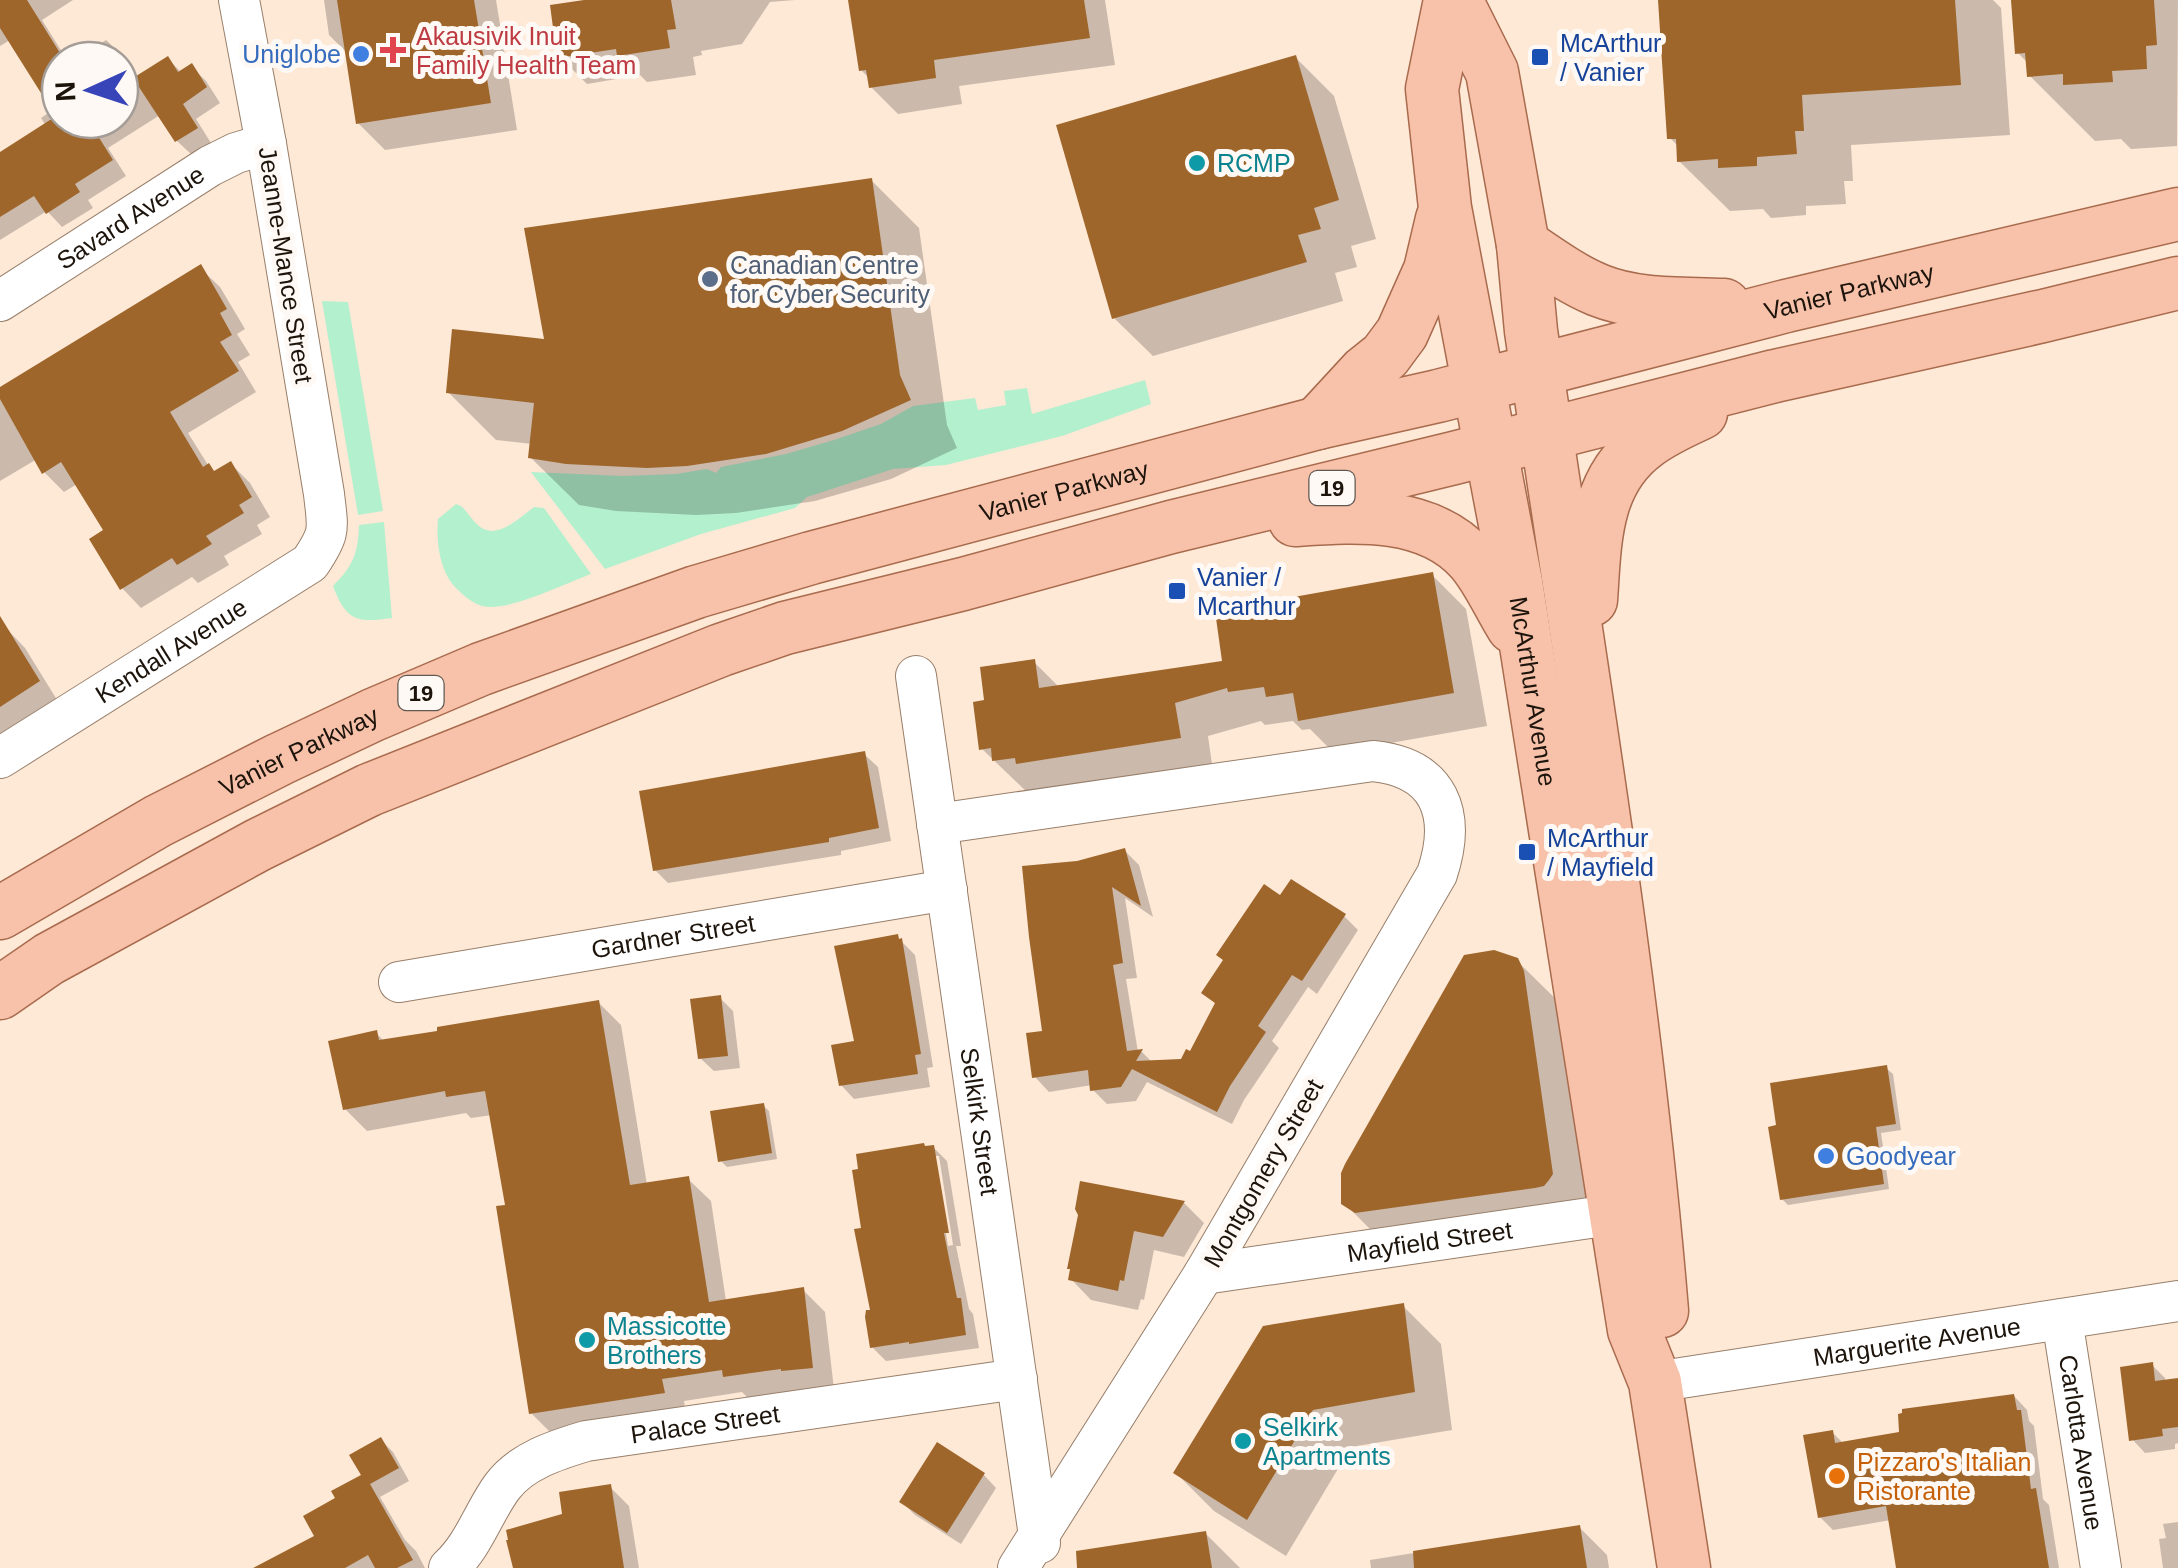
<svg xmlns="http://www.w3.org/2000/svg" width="2178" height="1568" viewBox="0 0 2178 1568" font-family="Arial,sans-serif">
  <rect width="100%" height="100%" fill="#fee8d6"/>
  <path fill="#b3f0ce" d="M322,301L348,302L383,511L358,515Z
    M1145,380L1151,404L1062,436L946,465L893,469L807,497L795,508L701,534L605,569L531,472L623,476L676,474L707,469L716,473L721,467L786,454L834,440L881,424L913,406L975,398L978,410L1006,405L1004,391L1027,388L1032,414Z
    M456,504C465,507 466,512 473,520C493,545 515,521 534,507L544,508L591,574C566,583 503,615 479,605C469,601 461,593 454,586C439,569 436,540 438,519Z
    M384,522L392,618C357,623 346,621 333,586C353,566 358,554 359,525Z"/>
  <path fill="#0003" fill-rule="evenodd" d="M0,0H73L42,20L67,60H60V120H120V60H74L106,40L121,54L137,79L168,59L181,72L191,66L206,81L220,103L196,119L211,143L192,155L177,141L160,115L108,148L126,176L88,200L93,208L62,227L47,211L0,240V155L46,126L41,118L54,109L10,40L0,46Z
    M324,0H496L517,130L385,150L358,123L348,54L329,35Z
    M594,0H795L770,2L742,44L701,51L702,55L693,57L696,75L647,82L640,75L587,84L560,57Z
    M850,0H1105L1115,65L959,86L962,104L898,114L871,87L870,79L861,70Z
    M1660,0H1993L2001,8L2010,135L1851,145L1853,181H1844L1846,204L1806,206V215L1771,218L1763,209L1730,211L1679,161V147L1670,138Z
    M2014,0H2178L2177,146L2131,149L2121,139L2095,141L2030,76L2029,64L2018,53Z
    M1296,58L1334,96L1376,239L1351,246L1357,267L1335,273L1343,301L1153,356L1114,318Z
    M871,180L919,228L947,425L957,448L891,479L815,501L736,513L696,515L616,511L579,505L530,457L532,444L496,440L448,392Z
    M200,268L220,287L245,329L237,334L250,355L238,362L256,392L188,433L208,465L215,473L231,464L250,483L270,517L257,525L262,534L224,556L229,565L198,583L192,577L141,608L122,588L106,531L77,484L64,492L44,472L37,459L0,481V389Z
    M1432,575L1466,609L1487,726L1334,753L1310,729L1302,730L1293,721L1265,725L1261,721L1208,736L1213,771L1029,794L981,748L987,702L1034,662L1060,688L1225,664Z
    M5,627L25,648L59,703L0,743V630Z
    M864,754L878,767L891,841L841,851V855L668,883L655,870Z
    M1124,850L1139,865L1153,917L1125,898L1137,978L1126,979L1138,1052H1142L1153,1063L1183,1061L1191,1054L1217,1005L1205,993L1281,899L1344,916L1358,930L1317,994L1308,987L1272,1041L1279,1048L1244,1100L1232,1124L1147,1082L1136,1101L1107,1104L1093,1090L1092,1085L1049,1092L1035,1077L1078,863Z
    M897,937L915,955L933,1067L927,1068L930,1087L854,1099L841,1085Z
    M1516,960L1568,1011L1602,1225L1395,1254L1344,1203Z
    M720,998L733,1011L740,1068L714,1071L700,1058Z
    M599,1003L621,1025L647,1185L688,1179L711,1201L726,1301L803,1290L825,1312L834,1389L748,1398L742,1392L684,1401L686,1415L554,1436L531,1413L507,1207L492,1115L471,1118L466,1113L367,1131L345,1109L376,1033L385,1042Z
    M1886,1068L1893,1074L1901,1130L1881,1133L1889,1189L1788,1205L1782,1199Z
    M763,1105L769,1111L777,1159L727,1167L721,1161Z
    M934,1148L947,1161L961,1246H956L969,1309L973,1314L979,1348L886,1361L872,1347L873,1312L864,1230ZM934,1156H939L953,1245L948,1246Z
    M1082,1184L1184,1203L1204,1223L1184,1257L1154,1250L1144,1300L1141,1299L1138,1310L1091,1300L1071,1279Z
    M1403,1306L1441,1344L1452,1430L1351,1447L1286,1556L1214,1511L1176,1473Z
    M2152,1365L2165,1378L2166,1382L2178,1380V1443L2175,1444V1449L2145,1453L2132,1439Z
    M2014,1396L2027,1410L2029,1421L2034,1426L2043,1499L2049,1505L2059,1568H1968L1891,1520L1833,1530L1820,1517L1832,1432L1844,1444L1902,1434Z
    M381,1440L393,1452L409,1481L380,1497L405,1540L416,1551L425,1568H258L317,1537L339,1499L364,1476Z
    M983,1474L996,1488L961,1544L915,1515L902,1502Z
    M610,1487L629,1506L639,1568H515L565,1516Z
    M2178,1522V1568H2163L2159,1539L2166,1538L2163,1524Z
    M1579,1527L1607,1555L1609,1568H1371L1370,1560Z
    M1205,1533L1240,1568H1112Z"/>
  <path fill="#9e662b" d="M0,0H27L60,53V120H88L113,160L75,184L80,192L46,214L34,196L0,217V152L50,120H58L0,28Z
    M337,0H474L491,103L356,124Z
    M584,0H671L676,29L667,30L670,48L617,56L616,49L557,58L550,5Z
    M848,0H1084L1090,38L934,60L936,78L869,88L866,70L859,71Z
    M1658,0H1955L1961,85L1802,95L1804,131H1795L1797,154L1757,157V166L1718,168V159L1677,162L1676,139H1667Z
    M2011,0H2154L2157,45L2146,46L2147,69L2112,71L2113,82L2063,85V74L2027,77L2025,53L2015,54Z
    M1296,55L1339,200L1314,208L1321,229L1298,235L1307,262L1112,319L1056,125Z
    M168,56L178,72L192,63L207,87L183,104L198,128L175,142L133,78Z
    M872,178L900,375L911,400L842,431L766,454L687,466L647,468L566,464L528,458L534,403L446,393L452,329L544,339L524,228Z
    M201,264L227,309L220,313L232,335L220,342L239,371L170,412L203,467L209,463L214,471L231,461L252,497L239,505L244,513L206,536L212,544L177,565L172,558L120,590L89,539L103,530L61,462L42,474L0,399V387Z
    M1433,572L1454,693L1298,721L1293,693L1266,697L1264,687L1228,692L1227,688L1175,703L1181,738L1016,764L1015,758L992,761L991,748L979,750L973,702L984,700L980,667L1035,659L1039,688L1222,661L1215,611Z
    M0,616L40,681L0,707Z
    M865,751L879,828L829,838V842L653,871L639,791Z
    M1125,848L1141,906L1112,887L1123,963L1113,965L1127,1051L1143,1049L1136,1061L1181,1059L1186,1049L1190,1051L1215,1003L1201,993L1223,960L1216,955L1264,884L1280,895L1291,879L1346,914L1302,981L1292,975L1258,1026L1266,1032L1230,1086L1217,1112L1132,1069L1121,1087L1090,1091L1088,1070L1032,1078L1026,1033L1042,1031L1029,937L1022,866L1077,861Z
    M898,934L899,939L902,938L921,1054L915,1055L918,1074L839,1086L831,1045L854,1041L834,946Z
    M1494,950L1518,958L1524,971L1553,1174L1549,1180L1544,1186L1535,1188L1355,1213L1341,1204V1173L1345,1164L1464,955Z
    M721,995L728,1056L698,1059L690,999Z
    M599,1000L630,1185L689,1176L709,1302L804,1287L813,1368L781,1371V1369L723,1377L722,1370L662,1379L665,1393L529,1414L496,1206L505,1205L485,1091L446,1097L445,1091L343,1110L328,1041L377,1030L379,1040L437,1031V1027Z
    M1887,1065L1896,1124L1876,1127L1884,1184L1780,1200L1768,1127L1776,1125L1770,1083Z
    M764,1103L772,1153L718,1162L710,1111Z
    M924,1143L925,1146L934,1145L949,1233H944L957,1298H961L966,1335L909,1344V1342L870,1348L865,1317L866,1310H870L854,1229L861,1228L852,1170L858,1169L856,1154Z
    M1080,1181L1185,1201L1163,1237L1134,1231L1124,1281L1120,1280L1118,1291L1068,1280L1070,1269H1067L1078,1215L1075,1209Z
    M1404,1303L1415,1392L1313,1410L1247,1520L1173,1473L1263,1326Z
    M2153,1362L2155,1381L2178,1378V1427L2162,1429L2163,1436L2129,1441L2120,1367Z
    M2014,1394L2017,1410H2021L2031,1489L2036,1488L2049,1568H1896L1886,1506L1818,1518L1803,1435L1833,1430L1835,1443L1899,1432L1898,1414L1902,1413V1409Z
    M381,1437L399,1468L370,1484L413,1560L397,1568H375L368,1555L345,1568H253L314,1536L303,1516L335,1498L331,1491L361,1475L349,1455Z
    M937,1442L985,1473L947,1533L899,1502Z
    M611,1484L624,1568H513L506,1540H508L506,1530L562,1514L559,1492Z
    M1580,1525L1587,1568H1414L1413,1551Z
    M1206,1531L1212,1568H1077L1076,1551Z"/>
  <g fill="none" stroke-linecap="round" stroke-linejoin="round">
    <defs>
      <g id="minor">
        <path id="s1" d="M0,301L210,166L236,153L266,144"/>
        <path id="s2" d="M916,676L1040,1543"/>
        <path id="s3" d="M0,758L310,563C331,532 328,530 324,494L266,144L239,0"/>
        <path d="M937,824L1373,761C1440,768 1457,814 1437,874L1204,1274L1018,1568"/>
        <path id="s4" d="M399,982L947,890"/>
        <path id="s5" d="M1204,1274L1645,1210"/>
        <path id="s6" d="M2062,1319L2101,1568"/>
        <path id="s7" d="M1655,1382L2178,1301"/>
        <path id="s8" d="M449,1568C474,1545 483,1513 502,1487C521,1461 556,1450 586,1441L1017,1379"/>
      </g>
      <g id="major">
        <path id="s9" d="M1450,0L1432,89L1445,208L1516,582L1634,1330L1655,1382L1684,1568"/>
        <path d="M1456,0L1492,72L1523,245L1531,331C1579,658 1635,983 1662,1311"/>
        <path d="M1523,245C1547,261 1571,279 1598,290C1637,306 1683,303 1724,305"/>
        <path d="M1318,423L1365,372L1385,356L1402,333L1430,270L1442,219"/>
        <path d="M1295,520C1355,516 1428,510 1472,560C1489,580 1499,605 1513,627"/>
        <path d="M1591,600C1595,542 1594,481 1646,443C1663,430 1682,422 1701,413"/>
        <path id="s10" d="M0,913L158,821L280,759L373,715L481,669L696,592L811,558L1318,423L1438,396L1786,306L2178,214"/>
        <path d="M0,993L49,959L258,845L369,790L721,650L785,628L963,584L1171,527L1454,458L1775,376L2043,316L2178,283"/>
      </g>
    </defs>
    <use href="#minor" stroke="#977f6a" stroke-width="42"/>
    <use href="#major" stroke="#a96b4e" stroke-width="55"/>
    <use href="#minor" stroke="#fff" stroke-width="40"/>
    <use href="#major" stroke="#f8c2aa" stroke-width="52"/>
  </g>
  <path fill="#e0444e" stroke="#fef9f4" stroke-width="4" d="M388 35h10v10h10v10h-10v10h-10v-10h-10v-10h10z"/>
  <g fill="#3f7fe0" stroke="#fef9f4" stroke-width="4">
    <circle cx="361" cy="54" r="10"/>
    <circle cx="1826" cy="1156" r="10"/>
  </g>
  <g fill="#1a4fb4" stroke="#fef9f4" stroke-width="4">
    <rect x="1530" y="47" width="20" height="20" rx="5"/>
    <rect x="1167" y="581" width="20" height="20" rx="5"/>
    <rect x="1517" y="842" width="20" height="20" rx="5"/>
  </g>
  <g fill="#0f9aa8" stroke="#fef9f4" stroke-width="4">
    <circle cx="1197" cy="163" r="10"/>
    <circle cx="587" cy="1340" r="10"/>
    <circle cx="1243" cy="1441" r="10"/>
  </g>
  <circle fill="#5c6f8a" stroke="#fef9f4" stroke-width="4" cx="710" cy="279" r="10"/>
  <circle fill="#e8710a" stroke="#fef9f4" stroke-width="4" cx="1837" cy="1476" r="10"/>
  <g text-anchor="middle" stroke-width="10" stroke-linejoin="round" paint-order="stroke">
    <g fill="#fef9f4" stroke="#605952" stroke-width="2.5">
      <rect x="1309.5" y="471" width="45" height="34" rx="8"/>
      <rect x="398.5" y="676" width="45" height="34" rx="8"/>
    </g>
    <g font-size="22" font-weight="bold" fill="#1d140c">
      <text x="1332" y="496">19</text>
      <text x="421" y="701">19</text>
    </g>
    <g font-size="25" fill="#be3a42" stroke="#fef9f4" text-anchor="start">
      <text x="416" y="45">Akausivik Inuit<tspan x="416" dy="29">Family Health Team</tspan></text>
    </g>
    <g font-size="25" fill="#164399" stroke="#fef9f4" text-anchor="start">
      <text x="1560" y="52">McArthur<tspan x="1560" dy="29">/ Vanier</tspan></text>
      <text x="1197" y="586">Vanier /<tspan x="1197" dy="29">Mcarthur</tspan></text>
      <text x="1547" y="847">McArthur<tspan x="1547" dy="29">/ Mayfield</tspan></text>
    </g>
    <g font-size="25" fill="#366cbe" stroke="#fef9f4" text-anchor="end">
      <text x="341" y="63">Uniglobe</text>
      <text x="1846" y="1165" text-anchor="start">Goodyear</text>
    </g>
    <g font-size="25" fill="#0d838f" stroke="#fef9f4" text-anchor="start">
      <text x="1217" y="172">RCMP</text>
      <text x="607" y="1335">Massicotte<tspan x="607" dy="29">Brothers</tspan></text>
      <text x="1263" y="1436">Selkirk<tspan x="1263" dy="29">Apartments</tspan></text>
    </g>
    <g font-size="25" fill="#1d140c" stroke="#fef9f4">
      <text dy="9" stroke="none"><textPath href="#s1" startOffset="155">Savard Avenue</textPath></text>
      <text transform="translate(286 265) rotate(81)" y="9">Jeanne-Mance Street</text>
      <text dy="9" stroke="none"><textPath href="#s10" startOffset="1960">Vanier Parkway</textPath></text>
      <text dy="9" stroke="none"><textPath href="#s10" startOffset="1150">Vanier Parkway</textPath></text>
      <text dy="9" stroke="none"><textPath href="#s3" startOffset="202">Kendall Avenue</textPath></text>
      <text dy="9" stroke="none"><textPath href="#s9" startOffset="702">McArthur Avenue</textPath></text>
      <text dy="9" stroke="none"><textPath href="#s10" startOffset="340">Vanier Parkway</textPath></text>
      <text dy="9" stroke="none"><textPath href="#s4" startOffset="278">Gardner Street</textPath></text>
      <text dy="9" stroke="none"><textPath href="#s2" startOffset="450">Selkirk Street</textPath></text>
      <text transform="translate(1263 1173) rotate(-60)" y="9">Montgomery Street</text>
      <text dy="9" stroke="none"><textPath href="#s5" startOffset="228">Mayfield Street</textPath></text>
      <text dy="9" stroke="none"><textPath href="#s7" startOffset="265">Marguerite Avenue</textPath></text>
      <text dy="9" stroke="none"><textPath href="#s8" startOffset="315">Palace Street</textPath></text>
      <text dy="9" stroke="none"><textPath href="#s6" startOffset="125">Carlotta Avenue</textPath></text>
    </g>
    <g font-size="25" fill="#4e5e75" stroke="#fef9f4" text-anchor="start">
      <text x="730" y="274">Canadian Centre<tspan x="730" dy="29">for Cyber Security</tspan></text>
    </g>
    <g font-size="25" fill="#c56008" stroke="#fef9f4" text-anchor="start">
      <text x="1857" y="1471">Pizzaro's Italian<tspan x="1857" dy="29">Ristorante</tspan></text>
    </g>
  </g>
  <g transform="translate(90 90) rotate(267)"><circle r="48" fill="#fef9f4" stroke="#a49d97" stroke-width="2.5"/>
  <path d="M0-8L18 38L0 25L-18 38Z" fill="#3845b8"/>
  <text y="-15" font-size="28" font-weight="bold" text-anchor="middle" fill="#1d140c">N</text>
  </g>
</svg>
